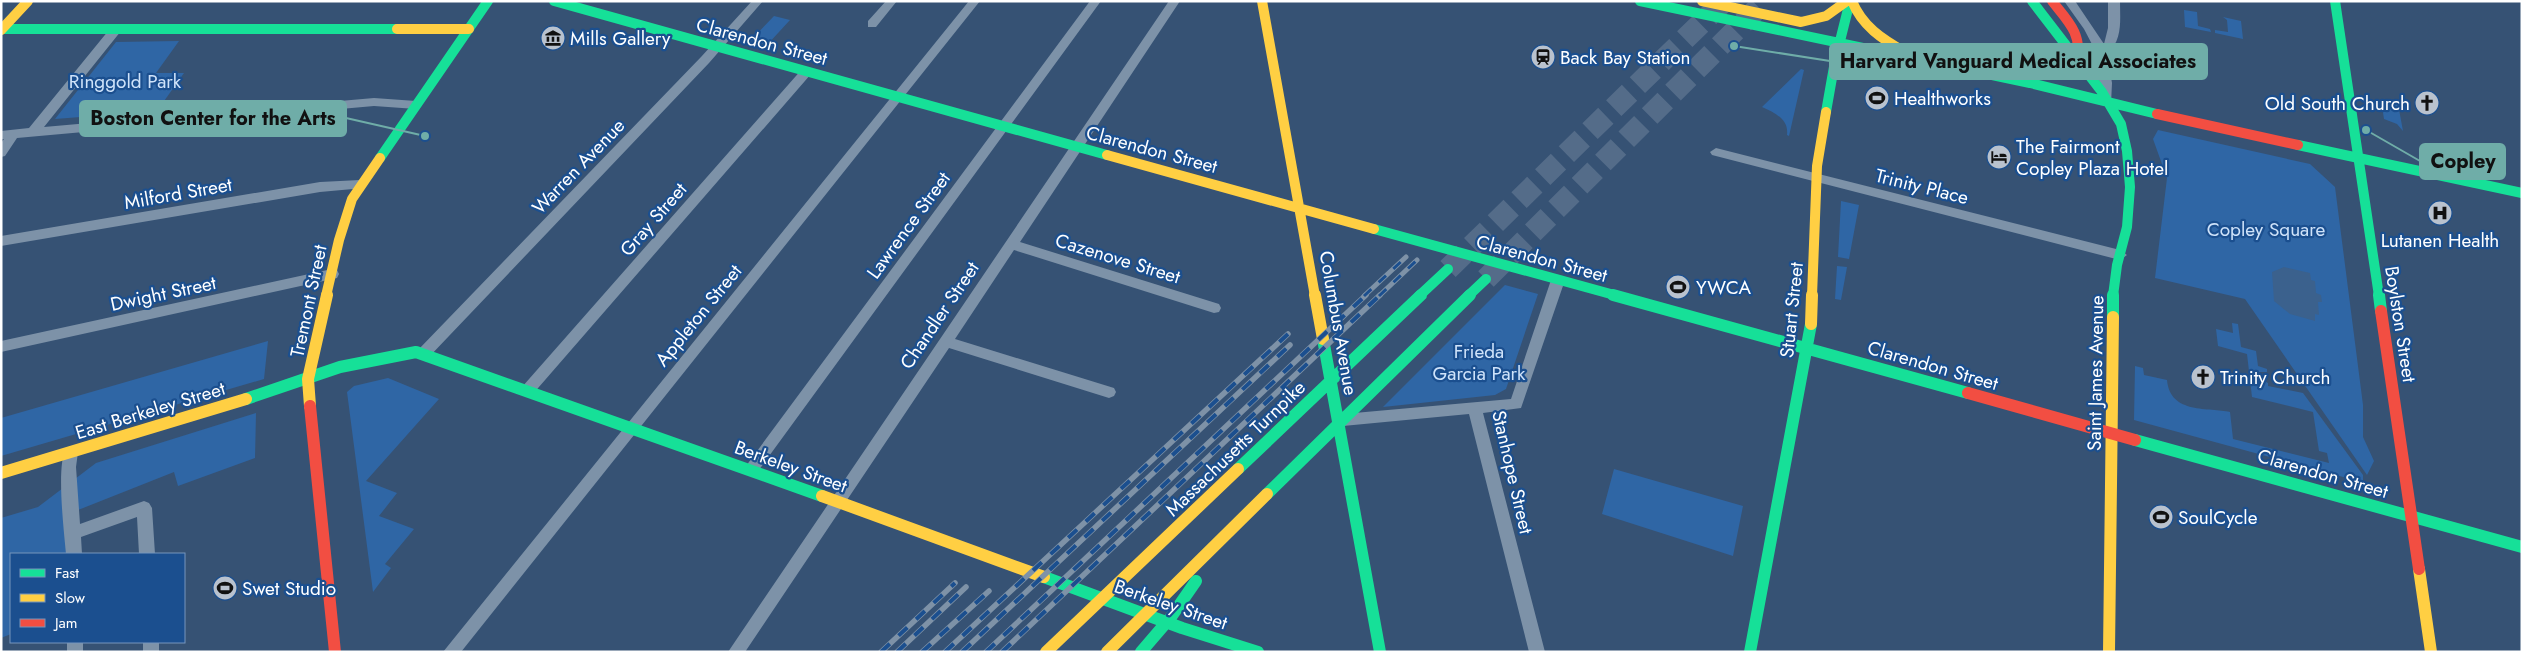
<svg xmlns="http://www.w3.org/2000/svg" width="2523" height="653" viewBox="0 0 2523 653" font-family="Jost,sans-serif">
  <rect width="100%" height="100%" fill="#365274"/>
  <path fill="#2f66a5" d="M2184,10L2197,12L2198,26L2210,29L2211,32L2185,27Z
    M774,16L790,20L767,45L750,41Z
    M2223,17L2241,21L2243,39L2215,33V30L2228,32L2227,20Z
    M179,41L156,73H184L157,111L55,119L116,42Z
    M1801,69L1804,70L1789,136L1787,135C1789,119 1775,113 1762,107Z
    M2381,100L2398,104L2403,131L2397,124L2384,119Z
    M2158,130L2310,164L2335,187L2363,405V437L2374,461L2367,475L2245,299L2155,278L2167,178L2153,139Z
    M1841,201L1859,205L1849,259L1838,257Z
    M1837,266L1847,267L1841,300L1835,299Z
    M1505,285L1538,294L1506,389L1495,395L1383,407Z
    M2232,323L2238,324L2241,347L2256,351L2258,366L2267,369V372H2258L2259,378L2268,383V386L2303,393L2363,475V481H2358L2134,420L2135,366L2143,368L2144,375L2167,380C2170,415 2210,407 2230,412L2233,439L2329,463L2327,453L2319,451L2313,412L2252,397L2247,354L2218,346L2216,329L2233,333Z
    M268,341L264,379L1,456V418Z
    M388,378L439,399L366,481L397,493L379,516L414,529L385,564L391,568L373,592L347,392L354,386Z
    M256,413L255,458L178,486L174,472L68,514L67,554H11V634L1,638V518L38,507L96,463Z
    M1614,469L1743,506L1733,556L1602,514Z"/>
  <path fill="#3b618d" d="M2284,267L2310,273L2311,280L2315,281L2316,293L2321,295L2322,302H2318L2319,315L2315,314V321L2290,314L2274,301L2272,272Z"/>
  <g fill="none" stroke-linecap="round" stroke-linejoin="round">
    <path stroke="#546c89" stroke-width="22" stroke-dasharray="22 11" stroke-linecap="butt" d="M1448,269L1724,1
      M1486,279L1765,1"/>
    <path fill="#7d92a8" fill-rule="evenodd" d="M752,1H763L709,63L428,358H418L416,354L418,350L701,57Z
      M886,1H897L876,27H868V21Z
      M969,1H980L461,652H443Z
      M1090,1H1101L756,474L751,476L746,474L744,470L746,466Z
      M1169,1H1180L1020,242L1219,304L1221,308L1219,312L1214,313L1014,250L955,339L1114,388L1116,392L1114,396L1109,398L949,348L745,652H728Z
      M2064,1H2075L2104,44L2108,28V1H2120C2120,20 2123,41 2107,53L2112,83L2111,104H2103L2101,101L2097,58L2076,64L2070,60L2072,57L2095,50L2084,29Z
      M117,24L123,28L121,31L44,127L374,98L416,101L422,105L416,109L374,106L17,138L5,156L1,157V143L4,139H1V131L29,128L113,25Z
      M807,67L811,68V74L532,395H522L520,391L522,387L803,68Z
      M1716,148L2120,250L2127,255L2120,260L1712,155L1710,152Z
      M360,180L366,185L364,188L320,192L1,246V236L320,182Z
      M332,269L337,270L339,274L337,278L1,352V341Z
      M1558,275L1565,280L1521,408L1483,413L1545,652H1529L1469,414L1343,426L1338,424L1336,420L1338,416L1343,414L1511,399L1551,280Z
      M71,446L76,448L78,452L76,467L80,524L144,501L149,503L152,508L155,554H139L137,517L81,537L82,554H66C64,531 56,466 66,448Z
      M67,642H83V652H67Z
      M143,642H159V652H143Z"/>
    <path stroke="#16e098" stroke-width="10" d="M554,1L1107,155
      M1640,1L2030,83L2157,114
      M2032,1L2102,92L2121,124L2127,151L2130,187L2127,227L2117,265L2113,296
      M2335,1L2379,296
      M1,29H397
      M2006,72L2038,69L2076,60
      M1826,112L1835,61L1850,1
      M2298,145L2522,193
      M380,158L488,1
      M1374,229L1618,296
      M1419,296L1448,269
      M1468,296L1486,279"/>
    <path stroke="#16e098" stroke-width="12" d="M1613,295L1968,393
      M2113,295V317
      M2379,295L2381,311
      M1323,339L1380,652
      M246,399L340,367L416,352L822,496
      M2135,440L2522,547
      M1238,469L1421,295
      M1267,494L1470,295
      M1044,577L1182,628L1258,652
      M1141,652L1171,617L1196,581
      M1750,652L1811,324"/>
    <path stroke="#ffcf43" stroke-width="10" d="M1262,1L1315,296
      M1702,1L1801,22L1826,16L1847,1
      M1852,1C1862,26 1882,39 1905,52
      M397,29H469
      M1,30L28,1
      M1107,155L1374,229
      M326,296L339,240L352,199L380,158
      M1812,296L1817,166L1826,112"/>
    <path stroke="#ffcf43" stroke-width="12" d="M1315,295L1323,339
      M1811,324L1812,295
      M310,406L308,379L327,295
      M1,473L246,399
      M822,496L1044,577
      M2419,569L2431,652
      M1046,652L1238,469
      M1107,652L1267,494
      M2109,652L2113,317"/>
    <path stroke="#f24e42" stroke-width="10" d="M2052,1C2066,19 2084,35 2076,60
      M2157,114L2298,145"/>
    <path stroke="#f24e42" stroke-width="12" d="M2381,311L2419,569
      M1968,393L2135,440
      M310,406L335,652"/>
    <defs>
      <path id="rail-far1" d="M1364,296L1406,257
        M1379,296L1417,260"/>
      <path id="rail" d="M881,652L955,583
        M897,652L966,587
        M922,652L989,591
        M945,652L1288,334
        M962,652L1290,345
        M986,652L1366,295
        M1002,652L1380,295"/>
    </defs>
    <use href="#rail-far1" stroke="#7e92a7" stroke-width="5"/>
    <use href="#rail" stroke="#7e92a7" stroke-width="5.5"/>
    <use href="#rail-far1" stroke="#1b4f8f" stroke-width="3" stroke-dasharray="10" stroke-linecap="butt"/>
    <use href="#rail" stroke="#1b4f8f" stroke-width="4" stroke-dasharray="12" stroke-linecap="butt"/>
  </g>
  <defs>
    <symbol id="museum-disc" viewBox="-11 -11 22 22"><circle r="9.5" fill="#b9c2ce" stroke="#1b4f8f"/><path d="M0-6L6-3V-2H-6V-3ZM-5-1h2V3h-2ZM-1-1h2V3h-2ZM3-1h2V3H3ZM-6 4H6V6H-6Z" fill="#111"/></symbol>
    <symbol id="station-disc" viewBox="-11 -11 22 22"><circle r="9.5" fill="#b9c2ce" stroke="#1b4f8f"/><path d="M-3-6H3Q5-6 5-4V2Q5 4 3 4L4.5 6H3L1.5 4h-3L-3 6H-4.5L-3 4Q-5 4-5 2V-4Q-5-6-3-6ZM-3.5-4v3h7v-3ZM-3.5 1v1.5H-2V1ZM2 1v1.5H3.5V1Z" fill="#111"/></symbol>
    <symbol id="stadium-disc" viewBox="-11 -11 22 22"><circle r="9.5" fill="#b9c2ce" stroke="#1b4f8f"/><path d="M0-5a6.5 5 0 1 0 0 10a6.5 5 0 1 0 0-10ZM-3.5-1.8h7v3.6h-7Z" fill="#111"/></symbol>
    <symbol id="church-disc" viewBox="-11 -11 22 22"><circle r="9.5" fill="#b9c2ce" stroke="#1b4f8f"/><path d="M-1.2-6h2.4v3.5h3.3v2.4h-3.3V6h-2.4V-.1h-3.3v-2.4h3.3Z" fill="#111"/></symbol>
    <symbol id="hotel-disc" viewBox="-11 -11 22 22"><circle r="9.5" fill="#b9c2ce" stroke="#1b4f8f"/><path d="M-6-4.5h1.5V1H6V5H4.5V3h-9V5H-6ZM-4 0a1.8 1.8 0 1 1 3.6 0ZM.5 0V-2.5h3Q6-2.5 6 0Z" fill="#111"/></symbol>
    <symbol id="hospital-disc" viewBox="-11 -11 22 22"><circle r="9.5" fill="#b9c2ce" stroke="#1b4f8f"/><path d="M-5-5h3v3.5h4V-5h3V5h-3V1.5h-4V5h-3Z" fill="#111"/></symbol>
  </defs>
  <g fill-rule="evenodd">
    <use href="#museum-disc" x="539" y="24" width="28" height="28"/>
    <use href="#station-disc" x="1529" y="43" width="28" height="28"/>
    <use href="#stadium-disc" x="1863" y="84" width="28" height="28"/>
    <use href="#church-disc" x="2413" y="89" width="28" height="28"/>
    <use href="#hotel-disc" x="1985" y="143" width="28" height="28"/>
    <use href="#hospital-disc" x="2426" y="199" width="28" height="28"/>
    <use href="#stadium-disc" x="1664" y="273" width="28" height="28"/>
    <use href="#church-disc" x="2189" y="363" width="28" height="28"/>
    <use href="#stadium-disc" x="2147" y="503" width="28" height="28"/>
    <use href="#stadium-disc" x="211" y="574" width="28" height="28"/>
  </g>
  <g text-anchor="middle" stroke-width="4.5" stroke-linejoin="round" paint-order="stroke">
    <g font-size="19" fill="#fff" stroke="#1b4f8f" text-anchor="start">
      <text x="570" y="45">Mills Gallery</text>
      <text x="1560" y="64">Back Bay Station</text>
      <text x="1894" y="105">Healthworks</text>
      <text x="2410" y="110" text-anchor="end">Old South Church</text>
      <text x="2016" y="153">The Fairmont<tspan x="2016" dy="22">Copley Plaza Hotel</tspan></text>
      <text x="2440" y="247" text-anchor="middle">Lutanen Health</text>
      <text x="1696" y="294">YWCA</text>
      <text x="2220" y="384">Trinity Church</text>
      <text x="2178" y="524">SoulCycle</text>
      <text x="242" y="595">Swet Studio</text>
    </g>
    <g font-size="19" fill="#fff" stroke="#1b4f8f">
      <text transform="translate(762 41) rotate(15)" y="7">Clarendon Street</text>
      <text transform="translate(1152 149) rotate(15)" y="7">Clarendon Street</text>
      <text transform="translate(578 166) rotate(-46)" y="7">Warren Avenue</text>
      <text transform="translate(1922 186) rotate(14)" y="7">Trinity Place</text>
      <text transform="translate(178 193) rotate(-10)" y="7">Milford Street</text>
      <text transform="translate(653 219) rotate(-49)" y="7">Gray Street</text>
      <text transform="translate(908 225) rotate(-54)" y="7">Lawrence Street</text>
      <text transform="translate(1118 258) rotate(17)" y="7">Cazenove Street</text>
      <text transform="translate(1542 258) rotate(15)" y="7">Clarendon Street</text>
      <text transform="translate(163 293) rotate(-12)" y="7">Dwight Street</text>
      <text transform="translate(308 301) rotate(-78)" y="7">Tremont Street</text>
      <text transform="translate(1791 310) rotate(-84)" y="7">Stuart Street</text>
      <text transform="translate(698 315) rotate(-51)" y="7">Appleton Street</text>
      <text transform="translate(939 315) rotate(-56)" y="7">Chandler Street</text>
      <text transform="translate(1339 323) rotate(80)" y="7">Columbus Avenue</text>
      <text transform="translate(2401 324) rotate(81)" y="7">Boylston Street</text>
      <text transform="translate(1933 365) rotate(16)" y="7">Clarendon Street</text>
      <text transform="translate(2095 373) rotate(-89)" y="7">Saint James Avenue</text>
      <text transform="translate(150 410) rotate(-17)" y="7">East Berkeley Street</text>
      <text transform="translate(1235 448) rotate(-44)" y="7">Massachusetts Turnpike</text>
      <text transform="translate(791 466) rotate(20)" y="7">Berkeley Street</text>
      <text transform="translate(1513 472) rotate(77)" y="7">Stanhope Street</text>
      <text transform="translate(2323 473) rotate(16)" y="7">Clarendon Street</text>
      <text transform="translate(1171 604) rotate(19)" y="7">Berkeley Street</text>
    </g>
    <g font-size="19" fill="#cfe3fa" stroke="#1b4f8f">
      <text x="125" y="88">Ringgold Park</text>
      <text x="2266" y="236">Copley Square</text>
      <text x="1479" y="358">Frieda<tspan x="1479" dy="22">Garcia Park</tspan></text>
    </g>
  </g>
  <path fill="none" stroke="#6fada8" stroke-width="2" d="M1734 46L1830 61M425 136L346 118M2366 130L2420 161"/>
  <g fill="#6fada8" stroke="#1b4f8f" stroke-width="2">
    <circle cx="1734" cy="46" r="5"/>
    <circle cx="425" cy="136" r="5"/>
    <circle cx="2366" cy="130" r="5"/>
  </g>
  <g fill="#6fada8" stroke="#6fada8" stroke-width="2">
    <rect x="1830" y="44" width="377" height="35" rx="5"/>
    <rect x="80" y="101" width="266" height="35" rx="5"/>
    <rect x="2420" y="144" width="85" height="35" rx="5"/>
  </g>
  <g font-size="20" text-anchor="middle" font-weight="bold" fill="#111">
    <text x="2018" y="68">Harvard Vanguard Medical Associates</text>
    <text x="213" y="125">Boston Center for the Arts</text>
    <text x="2463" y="168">Copley</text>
  </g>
  <rect width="2523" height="653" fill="none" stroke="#ffffff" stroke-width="5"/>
  <rect x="10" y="553" width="175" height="90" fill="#1b4f8f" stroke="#7695bc"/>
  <rect x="20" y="569" width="25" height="8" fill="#16e098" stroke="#7695bc"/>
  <text x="55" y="578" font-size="15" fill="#ffffff">Fast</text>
  <rect x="20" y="594" width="25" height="8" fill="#ffcf43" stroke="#7695bc"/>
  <text x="55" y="603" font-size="15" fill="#ffffff">Slow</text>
  <rect x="20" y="619" width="25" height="8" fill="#f24e42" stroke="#7695bc"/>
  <text x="55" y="628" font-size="15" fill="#ffffff">Jam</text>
</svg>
